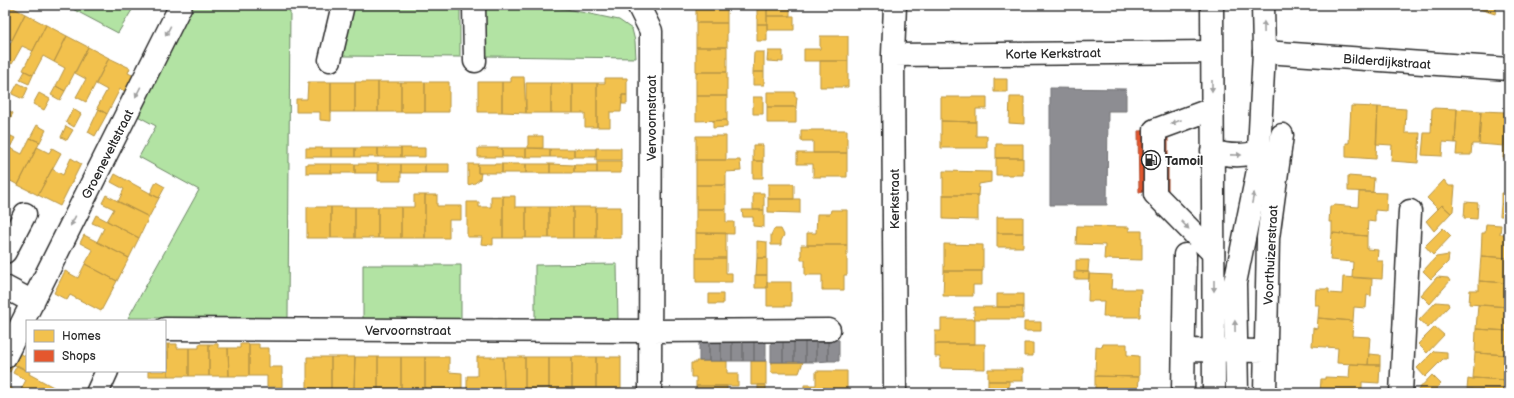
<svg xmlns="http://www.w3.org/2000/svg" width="1514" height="398" viewBox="0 0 1514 398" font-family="'Balsamiq Sans',sans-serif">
  <rect width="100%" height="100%" fill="#fff"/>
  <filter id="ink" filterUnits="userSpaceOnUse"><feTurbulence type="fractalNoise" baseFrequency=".025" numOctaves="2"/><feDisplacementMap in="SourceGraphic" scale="8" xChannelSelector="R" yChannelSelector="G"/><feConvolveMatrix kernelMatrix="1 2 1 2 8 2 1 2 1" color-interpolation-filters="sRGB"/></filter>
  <g filter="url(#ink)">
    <path fill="#b2e3a3" stroke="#6e8767" d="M65,5H135L118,33Z
      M189,5H290L288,318H128L199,190L139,157L156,126L134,114Z
      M354,5H460V57L343,56Z
      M483,5H547L619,20L632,29L635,41L636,58L485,56Z
      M617,264L618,322L535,323V265Z
      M363,265H461V323L363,324Z"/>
    <path fill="#f2c14e" stroke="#b69444" d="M5,5H8L25,14L12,40L5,36Z
      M696,5H727V23H696Z
      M767,5H790V16H767Z
      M1467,5H1497L1495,14Z
      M757,7H767V24H757Z
      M25,14L46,25L33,51L22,46L12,64L5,60V54Z
      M767,16H794V30H767Z
      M696,23H727V47H696Z
      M757,24H767V41H757Z
      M46,25L67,36L54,62L43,56L33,75L23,70Z
      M67,36L88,47L65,91L56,86L65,68L54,62Z
      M820,36H848V61H804V49H820Z
      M88,47L109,58L86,102L76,97L86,79L75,73Z
      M696,47H727V72H696Z
      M768,51H783V62L767,61Z
      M754,52H764V72H753Z
      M109,58L130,68L128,73L138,78L130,94L120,89L107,114L97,108L107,90L96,84Z
      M820,61H848V87H820Z
      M25,71L33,75L29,84L20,80Z
      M696,72H727V96H696Z
      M753,72H764V85H753Z
      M511,77H524L526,113L502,112V82H511Z
      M605,78H627V95H622L621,112H610V127H597V83H605Z
      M994,79H1007V92H994Z
      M308,82H331V121L320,120V112H296V99H307Z
      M331,82H355V112H331Z
      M355,82H378V112H355Z
      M378,82H401V112H378Z
      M401,82H425V112H401Z
      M425,82H449V112H425Z
      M478,82H502V112H478Z
      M18,83L28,88L23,99L12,94Z
      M526,83H551V113H526Z
      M551,83H573V113H551Z
      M573,83H597V127H585V113H573Z
      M56,86L65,91L60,100L51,95Z
      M767,92H795V97H797L796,107H767Z
      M39,93L50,99L44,110L33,104Z
      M622,95H627V104H622Z
      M696,96H727V120L696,121Z
      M753,97H763V114H753Z
      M941,97H987V109H976V122L941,121Z
      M1010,97H1024V124L1009,123Z
      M1351,106L1378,107L1376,159L1346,157V143H1349Z
      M767,107H796V123H767Z
      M1378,107L1406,109L1405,133H1420L1418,163L1391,161L1392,145L1376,144Z
      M5,108L13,113L7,125L5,124Z
      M1432,108L1457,109L1455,143L1443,142L1442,156L1422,155L1424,133H1431Z
      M73,109L81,114L74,127L66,122Z
      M99,109L107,114L95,136L88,132Z
      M1457,109L1481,111L1479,144H1472L1471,155H1456L1457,143H1455Z
      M1481,111L1505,112L1504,146L1479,144Z
      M1505,112H1509V158H1503Z
      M727,120V127L713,128V121Z
      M941,121L976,122V136H987V148H941Z
      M37,125L46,130L40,142L30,138Z
      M66,126L73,130L67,140L61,137Z
      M801,130H847V153H813V141H801Z
      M5,133L15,138L5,157Z
      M528,136H543V148H528Z
      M696,136H726V160H696Z
      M30,138L40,142L18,185L5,178V157L10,148L22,154Z
      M996,144H1023V158H996Z
      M753,145H763V161H753Z
      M37,147L49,153L52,148L61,153L38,195L18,185Z
      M306,148H331V157H306Z
      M331,148H355V157H331Z
      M355,148H378V157H355Z
      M378,148H401V157H378Z
      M401,148H425V157H401Z
      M478,148H502V157H478Z
      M502,148H526V157H502Z
      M526,148L550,149V157H526Z
      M596,148H621V160H596Z
      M550,149H574V157H550Z
      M574,149H596V157H574Z
      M797,153H847V177H813V164H797Z
      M71,158L81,164L60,206L38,195L52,169L63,175Z
      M996,158H1023V175H996Z
      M696,160H740L741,171L726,172V185H696Z
      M597,161H621V173H597Z
      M753,161H763V178H753Z
      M306,164H331V173H306Z
      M331,164H355V173H331Z
      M355,164H378V173H355Z
      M378,164H401V181H378Z
      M401,164H425V173H401Z
      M425,164H449V173H425Z
      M468,164H478V173H481L480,179L475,183L468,185Z
      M478,164H502V173H478Z
      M502,164H526V173H502Z
      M526,164H550V173H526Z
      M550,164L574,165V173H550Z
      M574,165H597V173H574Z
      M943,171L991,172V182L979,184L978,195H943Z
      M115,174L159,198L149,217L118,202L124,189L111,182Z
      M1348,176L1374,178L1373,192L1348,191Z
      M1444,180L1449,186H1455L1453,211L1451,213L1442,205L1438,209L1427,198Z
      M156,182L165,187L159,198L150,194Z
      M768,184H794V199H768Z
      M696,185H726V209H696Z
      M1359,192L1387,193L1386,211L1375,210V222L1368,221L1367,236L1332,233V222H1329L1330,206H1333L1334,205L1358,207Z
      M753,193H764V210H753Z
      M1501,193H1509V204H1501Z
      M106,195L149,217L139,238L107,221L114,209L102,203Z
      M414,195H425V238H401V207H414Z
      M425,195H437V206H461V220H449V238H425Z
      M943,195H978V220L943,219Z
      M491,196H503V238H493V245L481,244L482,237H467V202H479V207H491Z
      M503,196H515V207H526V238H503Z
      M768,199H800V213L768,212Z
      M1465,202L1478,203L1477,219L1464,218Z
      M1501,204H1509V216H1500Z
      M1442,205L1451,213L1434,231L1426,221Z
      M307,207H331V238H307Z
      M331,207H355V238H331Z
      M355,207H378V238H355Z
      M378,207H401V238H378Z
      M526,207H549V238H526Z
      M549,207H573V238H549Z
      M573,207H596V238H573Z
      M596,207H621V238H596Z
      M696,209H726V222H734V234L696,233Z
      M742,210H764V227L753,226V217H743Z
      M831,210H847V245H807V233H816L817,214H830Z
      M96,215L139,238L129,258L97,242L104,228L92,223Z
      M997,217H1023V233H997Z
      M1486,224L1501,225L1500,234H1509V258L1481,256L1482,233H1485Z
      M1077,226L1129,227V231H1142V260L1104,259L1105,245L1076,244Z
      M1443,228L1451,236L1433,255L1425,246Z
      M774,229H781L784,235L781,241V245H771V235Z
      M696,233H726V258H696Z
      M997,233H1023V247H997Z
      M1332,233L1367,236V249L1378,250L1377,261H1383L1382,279L1352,277L1353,262L1330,260Z
      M84,235L129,258L117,281L85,264L93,250L80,243Z
      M757,241L767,242V258H757Z
      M944,244L983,245V271H944Z
      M801,245H847V275H844V290H822V275H805V260H801Z
      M1449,255L1448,262L1431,279L1423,271L1436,257Z
      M1481,256L1509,258V283L1479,281Z
      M696,258H726V273H732V282H696Z
      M757,258H767V275H756Z
      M1076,260H1089L1088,272L1076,271Z
      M85,264L117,281L101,311L70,295L67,300L54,293L65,271L78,278Z
      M944,271H982V285H973V296H943Z
      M1074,272H1089V279H1074Z
      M1089,274L1112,275L1111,289H1141L1140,317H1103L1104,301H1088Z
      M755,275H767V288H755Z
      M1343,277L1372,279L1371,296L1367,295L1366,308L1354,307L1353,321L1318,318L1319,305H1315L1316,289H1329V293L1342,294Z
      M1437,277L1448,278L1450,281L1430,304L1421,295Z
      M1479,281L1509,283V307L1469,304L1470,290H1479Z
      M767,282H791V306H767Z
      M709,294H723V304H709Z
      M997,294H1023V307H997Z
      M1436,302L1448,303L1449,306L1428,328L1419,320Z
      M1478,305L1509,307V331L1476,329Z
      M974,307H1023V319H974Z
      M1318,318L1353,321L1352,336L1370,337L1368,365L1337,363L1338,348L1312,346L1313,328L1317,329Z
      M941,319H975V344H935V331H941Z
      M1024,322H1041V331H1024Z
      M1435,327L1444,335L1427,353L1418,344Z
      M1476,329L1509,331V355L1475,353Z
      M1024,343H1033V356H1024Z
      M165,344H168V376H148V371H165Z
      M168,344H177V348H189V376H168Z
      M199,344H209V376H189V348H199Z
      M209,344H218V348H228L229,376H209Z
      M240,344H249V376H229L228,348H240Z
      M249,344H259V348H269V367H282V387H267V376H249Z
      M935,344H985V369L940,368V357H935Z
      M1103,344H1127V355L1139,356V377L1095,376L1096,346L1102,347Z
      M1434,351L1447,352V359H1443L1425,377L1417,368Z
      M19,353L27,357V371L13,364Z
      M1475,353L1509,355L1507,380L1473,378Z
      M1369,354L1380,355V365H1368Z
      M307,357H331V389H307Z
      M331,357H355L354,389H331Z
      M355,357H378V389H354Z
      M378,357H401V389H378Z
      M401,357H425V389H401Z
      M425,357H449V372L462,373V393H449V389H425Z
      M477,357H503L504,393H467V376H477Z
      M503,357H525V389H504Z
      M525,357H549V388L525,389Z
      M549,357H572V388H559V393H549Z
      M572,357H596V388H572Z
      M596,357H621V388H596Z
      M6,360L14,364L10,372L5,369Z
      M696,361H727V373H738V386H696V377H691V363H696Z
      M751,361H766V385H751Z
      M771,362H803L799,373H771Z
      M1350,364L1380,365L1379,383L1362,382V393H1320L1321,379H1325V377L1349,378Z
      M17,365L30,372L29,374L61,391L59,393H19L26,380L13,373Z
      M988,369H1023V381H988Z
      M816,371H847V393H804V385H816Z
      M1432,375L1441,384L1432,393H1415Z
      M1095,376L1139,377L1138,393H1095Z
      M1473,378L1507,380L1506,393H1473V389H1467L1468,379L1473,380Z
      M988,381H1009V393H988Z
      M758,385H766V393H758Z
      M7,386L19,393H5Z
      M696,386H727V393H696Z"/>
    <path fill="#e4572e" stroke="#ac4a2d" d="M1168,130V191L1139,192L1138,131Z"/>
    <path fill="#8d8d92" stroke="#707073" d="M1050,88L1126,89V111H1108L1107,205H1050Z
      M699,340H709V361H699Z
      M709,340H721V361H709Z
      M721,340H732V361H721Z
      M732,340H743V361H732Z
      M743,340H754V361H743Z
      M754,340H766V361H754Z
      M771,340H783V362H771Z
      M783,340H794V362H783Z
      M794,340H805V362H794Z
      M805,340H816V362H805Z
      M816,340H828V361L816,362Z
      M828,340H839V361H828Z"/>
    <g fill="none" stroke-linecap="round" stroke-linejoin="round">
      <defs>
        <path id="minor" d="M474,5L475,61
          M638,5L651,31L650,393
          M895,5L893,55L895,393
          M1264,52L1509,69
          M893,55L1212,52
          M330,60L343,5
          M1212,109L1155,130V194L1213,253
          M5,252L25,214
          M5,287L33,302
          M165,329L651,331L829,330
          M1184,350L1266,351
          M5,357L181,5
          M97,393L107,371
          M1183,393L1185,255
          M1265,393L1268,238L1282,135
          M1401,393L1410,211"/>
        <path id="major" d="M1212,5L1214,393
          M1212,151C1228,156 1244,157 1259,151
          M1237,393L1235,283L1258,170L1264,52L1263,5"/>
      </defs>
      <use href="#minor" stroke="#2b2b2b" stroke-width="25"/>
      <use href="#major" stroke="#2b2b2b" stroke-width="25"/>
      <use href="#minor" stroke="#fff" stroke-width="22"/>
      <use href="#major" stroke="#fff" stroke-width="22"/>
    </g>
    <defs><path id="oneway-solid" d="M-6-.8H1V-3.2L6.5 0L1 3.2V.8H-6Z"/></defs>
    <g fill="#a0a0a0">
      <use href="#oneway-solid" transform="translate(1264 27) rotate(-91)"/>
      <use href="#oneway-solid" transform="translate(168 31) rotate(117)"/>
      <use href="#oneway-solid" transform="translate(1212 86) rotate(90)"/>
      <use href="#oneway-solid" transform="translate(138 92) rotate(117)"/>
      <use href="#oneway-solid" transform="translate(1176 122) rotate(159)"/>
      <use href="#oneway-solid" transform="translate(1236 155) rotate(1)"/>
      <use href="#oneway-solid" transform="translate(1253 198) rotate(-78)"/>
      <use href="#oneway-solid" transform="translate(73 221) rotate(117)"/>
      <use href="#oneway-solid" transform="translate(1185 225) rotate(46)"/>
      <use href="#oneway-solid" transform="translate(1214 286) rotate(90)"/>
      <use href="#oneway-solid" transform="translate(1235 326) rotate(-91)"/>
    </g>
  </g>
  <defs>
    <symbol id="fuel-ring" viewBox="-11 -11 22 22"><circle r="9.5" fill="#fff" stroke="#2b2b2b" stroke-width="1.5"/><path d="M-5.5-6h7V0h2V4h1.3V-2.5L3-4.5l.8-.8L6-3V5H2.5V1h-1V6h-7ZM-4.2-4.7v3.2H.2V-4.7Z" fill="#2b2b2b"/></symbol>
  </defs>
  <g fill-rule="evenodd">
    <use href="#fuel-ring" x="1140" y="149" width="22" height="22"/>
  </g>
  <g text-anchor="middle" stroke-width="4" stroke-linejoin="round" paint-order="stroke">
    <g font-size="13" fill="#2b2b2b" stroke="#fff">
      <text transform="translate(1053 53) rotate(-1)" y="5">Korte Kerkstraat</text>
      <text transform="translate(1387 61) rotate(4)" y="5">Bilderdijkstraat</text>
      <text transform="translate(651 118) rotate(-90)" y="5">Vervoornstraat</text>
      <text transform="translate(107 154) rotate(-63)" y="5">Groeneveltstraat</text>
      <text transform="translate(894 199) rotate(-90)" y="5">Kerkstraat</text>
      <text transform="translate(1270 255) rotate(-87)" y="5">Voorthuizerstraat</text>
      <text x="408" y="335">Vervoornstraat</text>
    </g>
    <g font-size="13" font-weight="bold" fill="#2b2b2b" stroke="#fff" text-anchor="start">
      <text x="1165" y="165">Tamoil</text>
    </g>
  </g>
  <rect width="1514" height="398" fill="none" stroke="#fff" stroke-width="20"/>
  <rect x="10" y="10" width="1494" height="378" fill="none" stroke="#2b2b2b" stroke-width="1.5" filter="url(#ink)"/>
  <rect x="26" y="320" width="140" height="52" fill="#ffffff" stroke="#aaaaaa"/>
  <rect x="34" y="330" width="20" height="12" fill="#f2c14e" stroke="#aaaaaa"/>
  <text x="62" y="340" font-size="12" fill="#2b2b2b">Homes</text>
  <rect x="34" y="350" width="20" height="12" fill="#e4572e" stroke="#aaaaaa"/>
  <text x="62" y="360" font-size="12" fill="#2b2b2b">Shops</text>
</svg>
